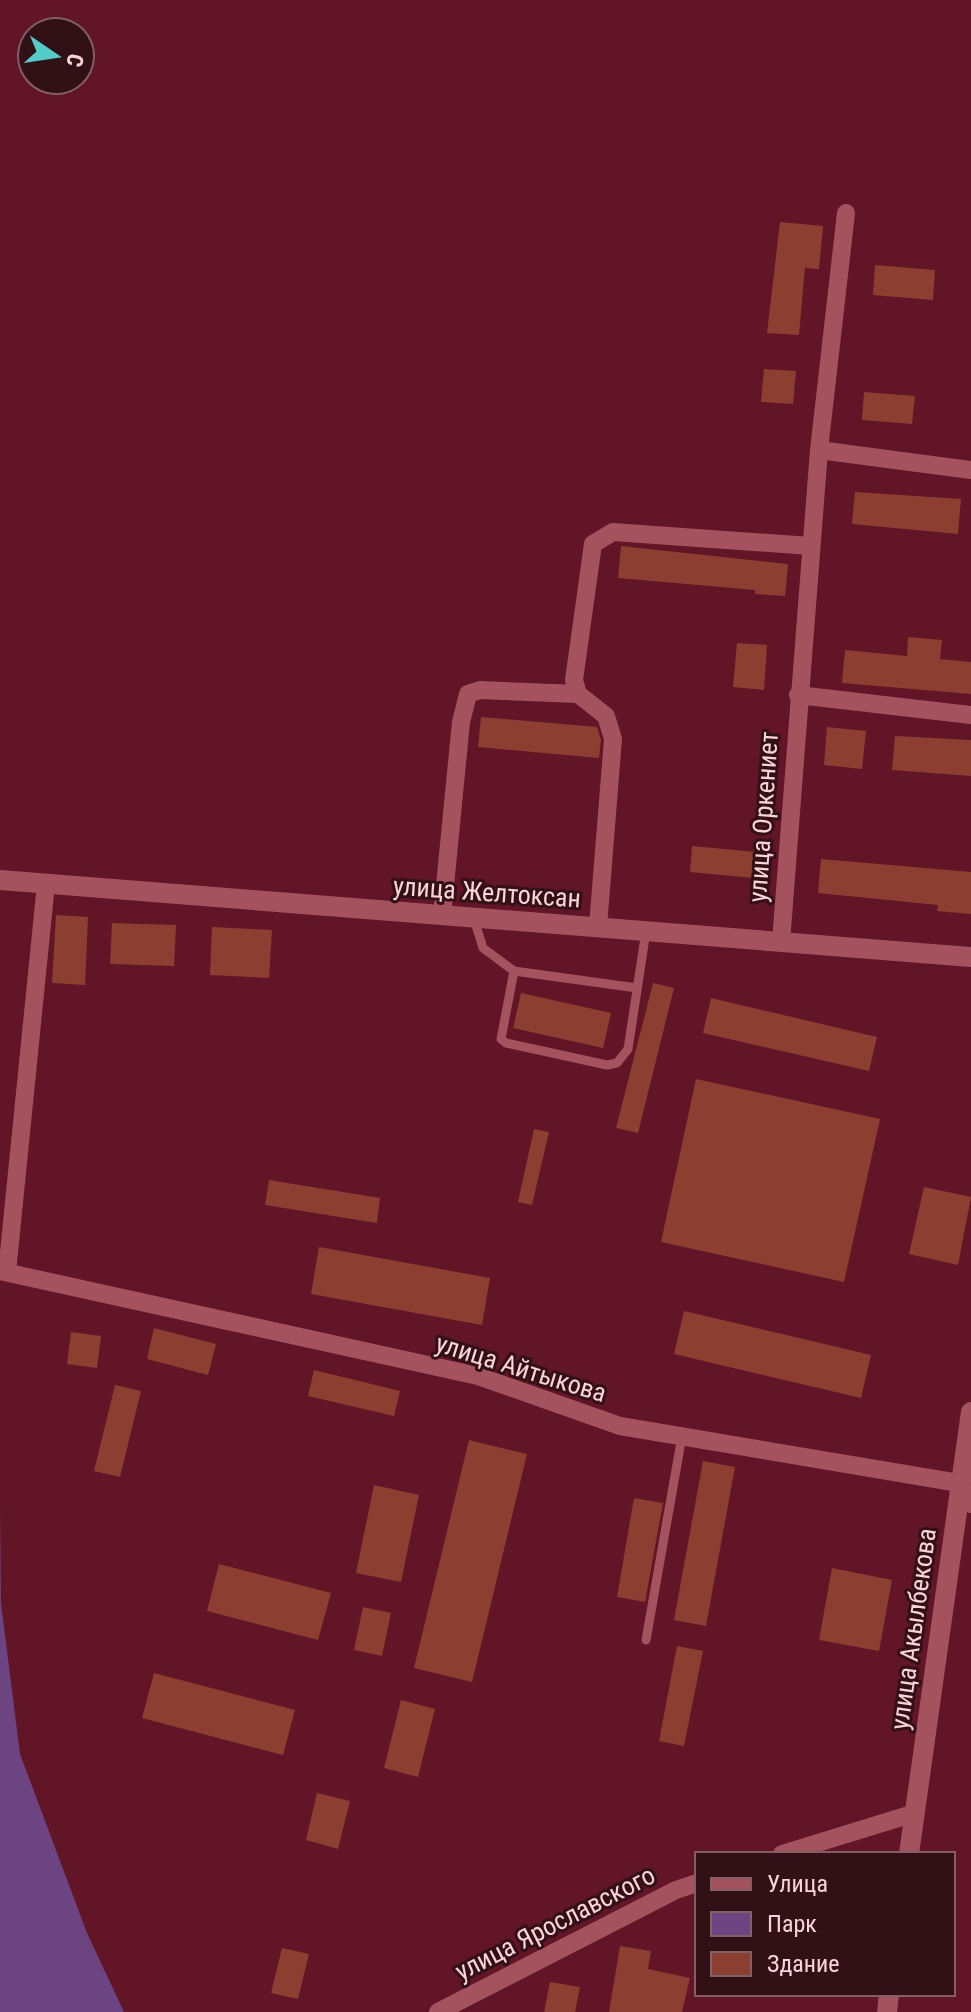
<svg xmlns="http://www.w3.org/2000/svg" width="971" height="2012" viewBox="0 0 971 2012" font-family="'Roboto Condensed',sans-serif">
  <rect width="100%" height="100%" fill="#611526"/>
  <path fill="#6b4481" d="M0,1503L1,1603L20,1754L87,1933L124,2012H0Z"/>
  <path fill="#8c3f30" d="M780,222L823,226L819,269L805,268L799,335L767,333Z
    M875,265L935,270L933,300L873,295Z
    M764,369L796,371L793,404L761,402Z
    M864,392L915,396L912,424L862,420Z
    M855,492L961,499L958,534L852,524Z
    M621,546L788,564L785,596L755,594V590L618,578Z
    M908,637L942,640L940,659L971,662V694L842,683L845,650L907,656Z
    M737,643L767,645L764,690L733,687Z
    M481,717L597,727L601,740L599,758L478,747Z
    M827,727L866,731L862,769L824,765Z
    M895,736L971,740V776L892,770Z
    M692,846L766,853L764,879L690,872Z
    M821,859L971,872V914L937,911L938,905L818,893Z
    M56,915L88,917L85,985L52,983Z
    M112,923L176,925L174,966L110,964Z
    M212,927L272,930L269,978L210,975Z
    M653,983L674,988L638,1133L616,1128Z
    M521,993L611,1013L603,1048L513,1028Z
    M711,998L877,1037L869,1071L703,1033Z
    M696,1079L880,1119L844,1282L661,1242Z
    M534,1129L549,1132L532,1205L518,1202Z
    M269,1180L380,1198L377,1223L265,1205Z
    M924,1187L971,1197L958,1265L909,1254Z
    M319,1247L490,1278L482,1325L311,1294Z
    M684,1311L871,1355L861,1398L674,1354Z
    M154,1328L216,1344L208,1375L147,1359Z
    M71,1332L101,1336L97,1368L67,1364Z
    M314,1370L400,1391L394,1416L308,1396Z
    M115,1385L141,1391L120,1477L94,1471Z
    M469,1440L527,1454L472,1682L414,1668Z
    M703,1461L735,1467L706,1626L674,1620Z
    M374,1485L419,1495L401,1582L356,1573Z
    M634,1498L663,1503L645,1602L617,1597Z
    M219,1564L331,1593L318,1640L207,1611Z
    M832,1568L892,1580L879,1651L819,1640Z
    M363,1607L391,1613L382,1656L354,1650Z
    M677,1646L703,1651L684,1746L659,1741Z
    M154,1673L295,1710L283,1755L142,1718Z
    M401,1700L435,1709L418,1777L384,1768Z
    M317,1793L350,1801L338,1849L306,1840Z
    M620,1946L651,1951L648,1969L690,1978L682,2012H609Z
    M282,1948L309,1954L298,1999L271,1993Z
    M550,1982L580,1987L575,2012H544Z"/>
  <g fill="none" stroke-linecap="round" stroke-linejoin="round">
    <path stroke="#a4525e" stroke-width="9" d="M474,919L483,948L514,971L501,1039L506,1043L607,1065L617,1063L628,1049L646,931
      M514,971L637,988
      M646,1640L682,1436"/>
    <path stroke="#a4525e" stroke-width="18" d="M819,450L971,470
      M798,695L971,715
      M442,916L461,722L468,694L480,690L578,694
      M598,926L613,739L606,716L578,694L574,680L593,544L613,532L811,546
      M781,942L819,450L846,213
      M0,1271L478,1376L620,1426L959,1483L971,1504
      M7,1272L46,884
      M782,1854L915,1813
      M438,2012L676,1890L697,1883"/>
    <path stroke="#a4525e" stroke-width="20" d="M0,880L971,957
      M909,1854L971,1412
      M887,2012L889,1994"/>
  </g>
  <g text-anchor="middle" stroke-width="6" stroke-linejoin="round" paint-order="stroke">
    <g font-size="26" fill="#fad4d7" stroke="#321116">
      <text transform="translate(763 817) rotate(-86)" y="9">улица Оркениет</text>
      <text transform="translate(487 892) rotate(4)" y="9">улица Желтоксан</text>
      <text transform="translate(521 1368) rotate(17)" y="9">улица Айтыкова</text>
      <text transform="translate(913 1629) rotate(-82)" y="9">улица Акылбекова</text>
      <text transform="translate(555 1923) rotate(-27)" y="9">улица Ярославского</text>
    </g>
  </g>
  <rect x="695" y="1852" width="260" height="144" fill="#321116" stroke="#825f63" stroke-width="2"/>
  <rect x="711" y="1878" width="40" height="12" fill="#a4525e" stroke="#825f63" stroke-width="2"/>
  <text x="767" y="1892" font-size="24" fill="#fad4d7">Улица</text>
  <rect x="711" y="1912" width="40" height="24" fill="#6b4481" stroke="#825f63" stroke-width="2"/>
  <text x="767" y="1932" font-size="24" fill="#fad4d7">Парк</text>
  <rect x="711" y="1952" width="40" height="24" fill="#8c3f30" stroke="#825f63" stroke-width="2"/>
  <text x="767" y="1972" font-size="24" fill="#fad4d7">Здание</text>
  <g transform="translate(56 56) rotate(103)"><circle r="38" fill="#321116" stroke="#825f63" stroke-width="2"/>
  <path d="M0-6L14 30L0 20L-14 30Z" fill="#53cdc9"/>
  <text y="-12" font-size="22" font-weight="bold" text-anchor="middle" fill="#fad4d7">С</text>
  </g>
</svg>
